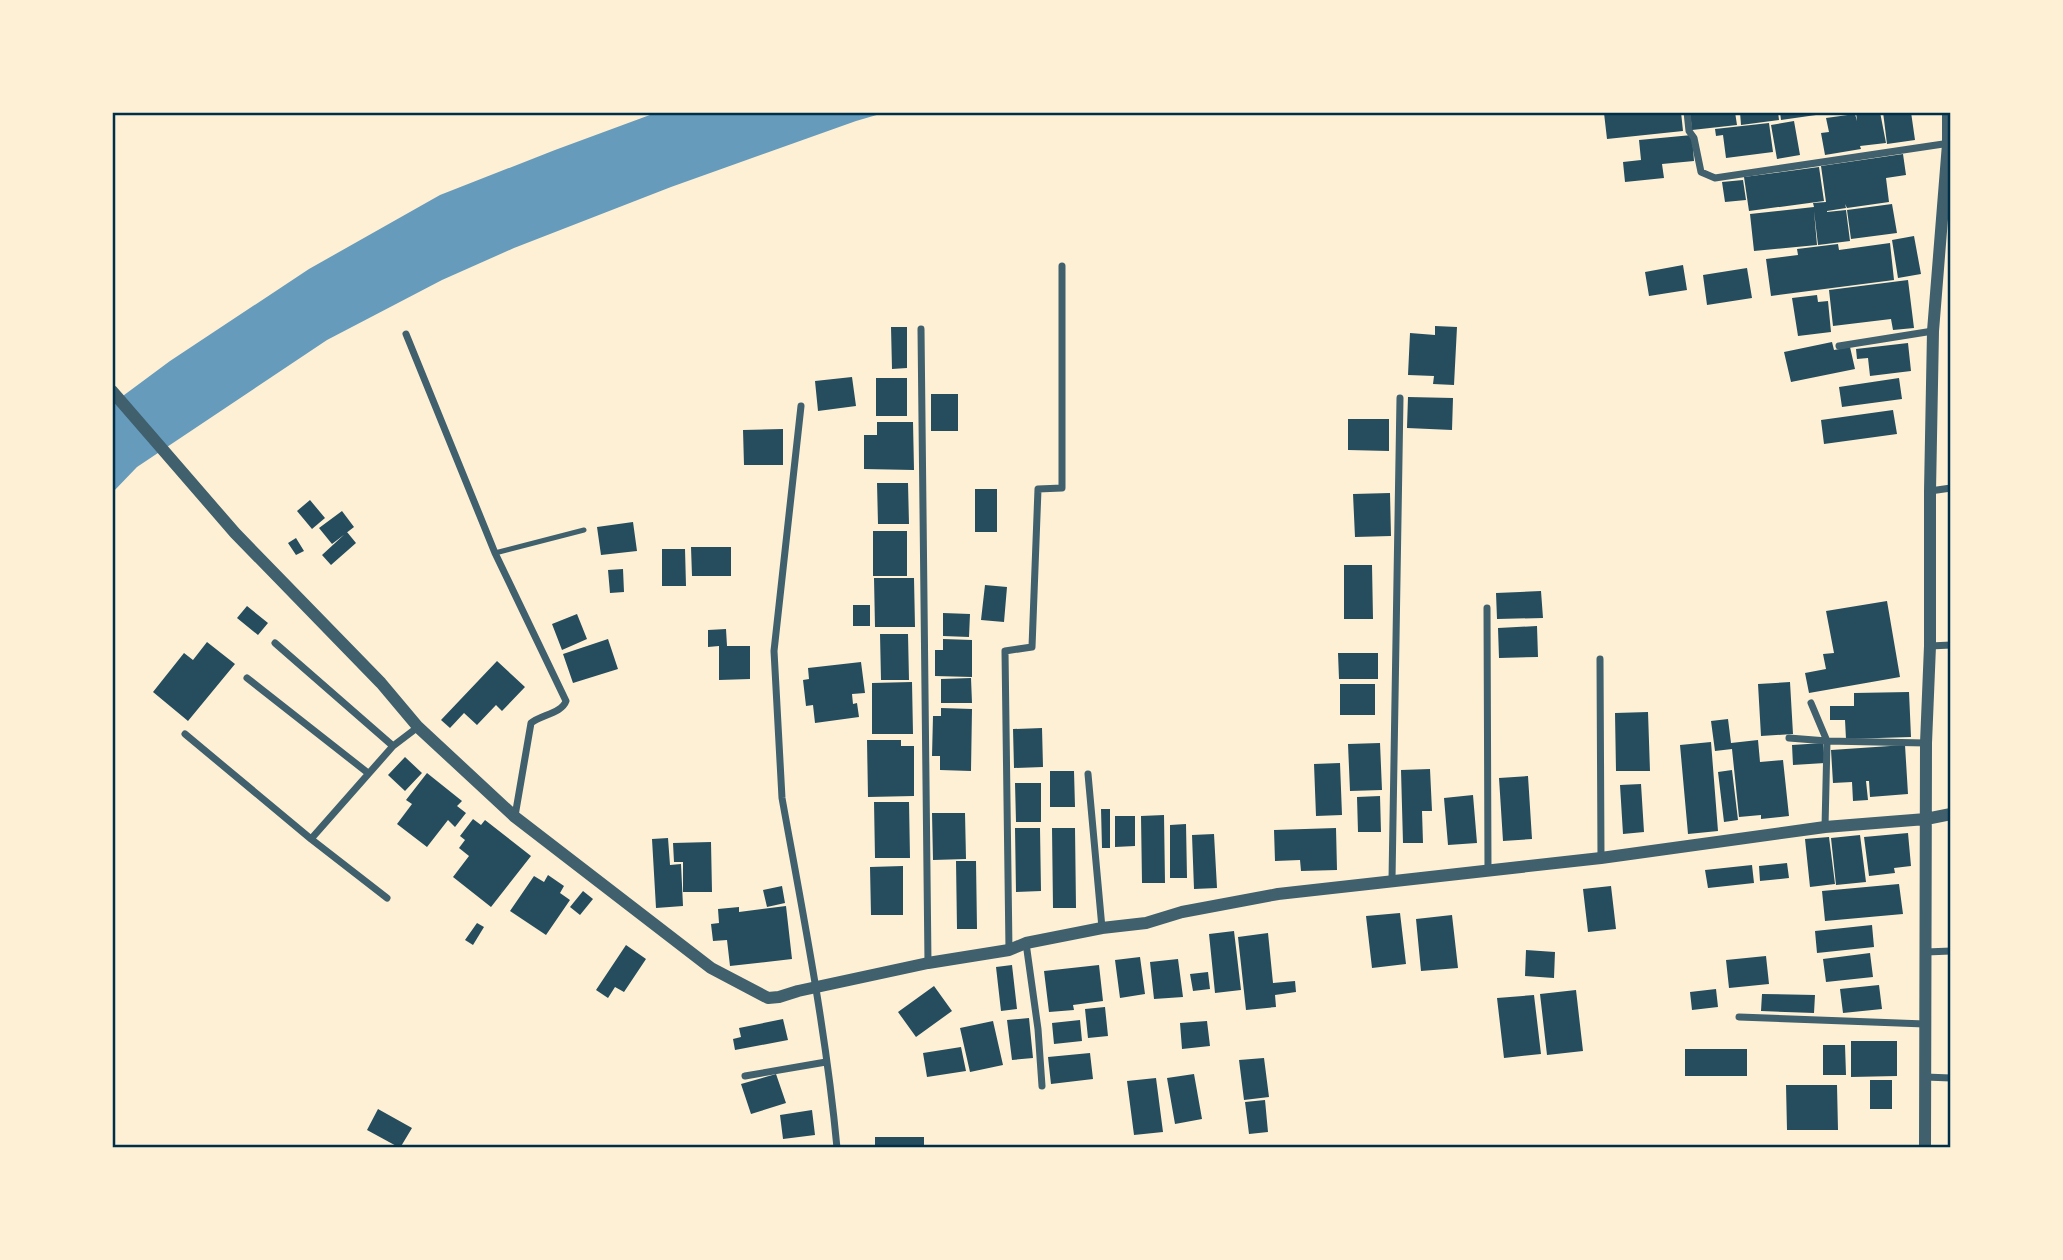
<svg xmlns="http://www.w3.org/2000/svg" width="2063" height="1260" viewBox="0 0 2063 1260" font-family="'Public Sans',sans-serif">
  <rect width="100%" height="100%" fill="#fdf0d5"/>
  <path fill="#669bbc" d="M658,112H887L856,121L671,187L514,248L442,280L327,340L137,467L112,493V404L170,361L309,269L440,195L555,150Z"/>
  <path fill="#264d5e" d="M1681,112L1683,131L1607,139L1604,113Z
    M1690,112H1735L1737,125L1692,130Z
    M1740,112H1778L1779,120L1741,125Z
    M1780,112H1823V114L1781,120Z
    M1856,112H1880L1886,143L1860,146L1861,149L1825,155L1821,133L1829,132L1826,118L1855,114L1857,121Z
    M1883,112H1911L1915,140L1887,144Z
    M1794,121L1800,155L1777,159L1771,125Z
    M1769,123L1773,152L1726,158L1723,135L1716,136L1715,129Z
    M1692,135L1694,161L1662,164L1664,178L1625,182L1623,162L1641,160L1639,140Z
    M1903,154L1906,175L1886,178L1889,202L1847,208L1845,204L1846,208L1827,211V212L1846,210L1850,241L1818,245L1814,211L1817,245L1754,251L1750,214L1814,207L1813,203L1826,202L1821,166Z
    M1819,167L1824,201L1749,211L1744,177Z
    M1743,180L1746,200L1725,202L1722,182Z
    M1892,204L1897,233L1851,239L1847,210Z
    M1914,236L1921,274L1898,278L1892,240Z
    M1890,243L1894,280L1771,296L1766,259L1798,255L1797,249L1838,244L1839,250Z
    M1683,265L1687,290L1649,296L1645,272Z
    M1747,268L1752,298L1707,305L1703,275Z
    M1908,280L1914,328L1893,330L1891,319L1833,326L1829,290Z
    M1817,295L1818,302L1828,301L1831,332L1798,336L1792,298Z
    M1435,326L1457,327L1454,385L1433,384L1434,376L1408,375L1410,333L1435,335Z
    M891,327H907V368L892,369Z
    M1832,342L1834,350L1850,347L1855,369L1791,382L1784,352Z
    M1908,343L1911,371L1870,376L1868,358L1857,359L1856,349Z
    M852,377L856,406L818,411L815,381Z
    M876,378H907V416H876Z
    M1899,378L1902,399L1842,407L1839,387Z
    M931,394H958V431H931Z
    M1408,397L1453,398L1452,430L1407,428Z
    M1893,410L1897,434L1824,444L1821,420Z
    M1348,419H1389V451L1348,450Z
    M877,422H913L914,470L864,469V435H877Z
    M783,429V465H744L743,430Z
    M877,483H908L909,524H878Z
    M975,489H997V532H975Z
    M1390,493L1391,536L1355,537L1353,494Z
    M310,500L325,518L312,529L297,511Z
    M342,511L354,527L332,544L319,528Z
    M633,522L637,551L601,555L597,527Z
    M873,531H907V576H873Z
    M347,532L356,543L331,565L322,555Z
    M296,538L304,551L296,555L288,543Z
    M691,547H731V576H692Z
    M662,549H685L686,586H662Z
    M1344,565H1372L1373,619H1344Z
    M623,569L624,592L610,593L608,570Z
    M874,578H914L915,627H875Z
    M985,585L1007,587L1004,622L981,620Z
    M1541,591L1543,618L1497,619L1496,593Z
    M1887,601L1900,677L1809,693L1805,673L1826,669L1823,654L1834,653L1826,611Z
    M853,605H870V626H853Z
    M247,606L268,623L258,635L237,618Z
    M943,613L970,614L969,637L943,636Z
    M577,614L587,639L562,650L552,624Z
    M1537,626L1538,657L1499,658L1498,628Z
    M726,629L727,646H750V679L719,680V646L708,647V630Z
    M880,634H908L909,680H881Z
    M608,639L618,669L573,683L563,654Z
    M943,639L972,640V677L935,676V650H943Z
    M207,642L235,664L188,721L153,692L184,653L193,660Z
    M1338,653H1378V679H1339Z
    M497,661L525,687L502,711L496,705L477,725L464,713L450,728L441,720Z
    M861,662L865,693L852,694L853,704L857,703L859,717L815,723L813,705L806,706L803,680L809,679L808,668Z
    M971,678L972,703H941V679Z
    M912,682L913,734H872V683Z
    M1790,682L1793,734L1761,736L1758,684Z
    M1340,684H1375V715H1340Z
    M1909,692L1911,737L1846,739L1845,720H1830V706H1854V693Z
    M941,708L972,709L971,771L940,770V756H932L933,716H941Z
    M1648,712L1650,771H1616L1615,713Z
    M1728,719L1731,743L1758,740L1760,762L1783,760L1789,816L1761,819V815L1739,817L1732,749L1715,751L1711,721Z
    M1042,728L1043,767L1014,768L1013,729Z
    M867,740H901V746H914V796L868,797Z
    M1711,742L1718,831L1688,834L1680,745Z
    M1380,743L1382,790L1350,791L1348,744Z
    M1823,743L1825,763L1793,765L1792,745Z
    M1905,745L1908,794L1870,797L1869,781H1866L1868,800L1853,801L1852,782L1833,783L1831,750Z
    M405,757L422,773L405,791L388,775Z
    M1340,763L1342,815L1316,816L1314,764Z
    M1430,769L1432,811H1422L1423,843H1403L1401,770Z
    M1732,770L1738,820L1724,822L1718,772Z
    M1050,771H1074L1075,807H1050Z
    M427,773L462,801L457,806L466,813L455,827L448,820L427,847L397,824L412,804L406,800Z
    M1528,776L1532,839L1503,841L1499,778Z
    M1015,783H1041V822H1016Z
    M1641,784L1644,832L1623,834L1620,785Z
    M1473,795L1477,843L1448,845L1444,798Z
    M1380,796L1381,832H1358L1357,797Z
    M874,802H909L910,858H875Z
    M1101,809H1110V848H1102Z
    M932,813H965L966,859L933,860Z
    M1164,815L1165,883H1142L1141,816Z
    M1115,816H1135V846L1115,847Z
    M473,819L481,825L485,820L531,856L491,907L453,877L469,856L459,848L465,840L460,836Z
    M1186,824L1187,878H1170V825Z
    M1015,828H1040L1041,891L1016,892Z
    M1052,828H1075L1076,908H1053Z
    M1336,828L1337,870L1301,871L1300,860L1275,861L1274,830Z
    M1908,833L1911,866L1894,868L1895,873L1869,876L1864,837Z
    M1214,834L1217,888L1194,889L1192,835Z
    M1860,835L1866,882L1836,885L1831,838Z
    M1829,837L1835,884L1810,887L1805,839Z
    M668,838L670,865L681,864L683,906L656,908L652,839Z
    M711,842L712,892H683V862H674L673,843Z
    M956,861H976L977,929H957Z
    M1787,863L1789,878L1760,881L1759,866Z
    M1752,865L1754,883L1708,888L1705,870Z
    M903,866V915H871L870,867Z
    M548,875L564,886L560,893L570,900L546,935L510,911L534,876L544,882Z
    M1899,884L1903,914L1825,921L1822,891Z
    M782,886L785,903L767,907L763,890Z
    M1611,886L1616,929L1588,932L1583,889Z
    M583,891L593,899L580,915L570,907Z
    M786,906L792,959L730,966L727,940L713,941L711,924L719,923L718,909L739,907V912Z
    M1400,913L1406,964L1372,968L1366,916Z
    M1452,915L1458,968L1421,971L1416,919Z
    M477,923L484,927L473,945L465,940Z
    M1872,925L1874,947L1817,953L1815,931Z
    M1234,931L1241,990L1215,993L1209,934Z
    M1268,933L1273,983L1295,981L1296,992L1275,995L1276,1007L1246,1010L1238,937Z
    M626,945L646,959L624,992L615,987L608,998L596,990Z
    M1526,950L1555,952L1554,978L1525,976Z
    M1870,953L1873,977L1826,982L1823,959Z
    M1766,956L1769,984L1729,988L1726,960Z
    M1140,957L1145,994L1120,998L1115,960Z
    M1178,959L1183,997L1154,999L1150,962Z
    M1012,965L1017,1009L1001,1011L996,967Z
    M1099,965L1103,1001L1073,1005L1074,1010L1049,1012L1044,971Z
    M1208,972L1210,989L1193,991L1190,974Z
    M1879,985L1882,1009L1843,1013L1840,989Z
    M934,986L952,1011L916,1037L898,1012Z
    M1716,989L1718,1007L1692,1010L1690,992Z
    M1576,990L1583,1051L1547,1055L1540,994Z
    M1762,994L1815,995L1814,1013L1761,1011Z
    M1534,995L1541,1054L1504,1058L1497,998Z
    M1105,1007L1108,1036L1088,1038L1085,1009Z
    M1029,1018L1033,1058L1012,1060L1007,1020Z
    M783,1019L788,1040L735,1050L733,1039L741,1037L739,1028Z
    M1080,1020L1082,1041L1054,1044L1052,1023Z
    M993,1021L1003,1065L970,1072L960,1028Z
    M1207,1021L1210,1046L1182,1049L1180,1023Z
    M1851,1041H1897V1076L1851,1077Z
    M1823,1045H1845L1846,1075H1823Z
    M961,1047L966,1071L927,1077L923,1053Z
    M1685,1049H1747V1076H1685Z
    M1090,1053L1093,1079L1051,1084L1048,1057Z
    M1264,1058L1269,1097L1244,1100L1239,1060Z
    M776,1074L786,1103L751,1114L741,1084Z
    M1194,1074L1202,1119L1175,1124L1167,1078Z
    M1156,1078L1163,1132L1134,1135L1127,1081Z
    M1870,1080H1892V1109H1870Z
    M1786,1085H1837L1838,1130H1787Z
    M1265,1100L1268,1132L1249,1134L1245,1102Z
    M378,1109L412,1128L400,1148L367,1130Z
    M812,1110L815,1135L783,1139L780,1115Z
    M875,1137H924V1148H875Z"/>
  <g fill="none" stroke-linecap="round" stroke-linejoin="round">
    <path stroke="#3f606c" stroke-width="5" d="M495,553L584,530"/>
    <path stroke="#3f606c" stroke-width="7" d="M1687,112L1689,131L1694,138L1701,172L1715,178L1950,143
      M921,329L928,963
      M406,334L495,553L566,701C562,713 541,715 531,723L515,816
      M1839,346L1933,331
      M801,406L774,651L782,798C803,914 826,1030 837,1148
      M1930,491L1951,488
      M1487,608L1488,870
      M275,643L393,746
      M1930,646L1951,645
      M1600,659L1601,858
      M247,678L368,773
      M1811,703L1827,741L1825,827
      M185,734L311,839L393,746L418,727
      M1789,738L1827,741L1926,743
      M1088,774L1102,928
      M311,839L387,898
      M1392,880L1400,398
      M1026,943L1038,1029L1042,1086
      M1009,950L1005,651L1032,647L1038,489L1062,488V266
      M1926,952L1951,951
      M1739,1017L1925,1024
      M745,1076L826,1062
      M1925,1077L1951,1078"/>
    <path stroke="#3f606c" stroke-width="12" d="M112,391L235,533L381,683L418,727L515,817L711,968L768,998L779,997L798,991L928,963L1009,950L1026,943L1102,928L1146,923L1182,912L1278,894L1601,858L1825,827L1926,819L1951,814
      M1925,1148L1926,743L1930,646V491L1933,331L1948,144V112"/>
  </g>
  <rect width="2063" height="1260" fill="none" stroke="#fdf0d5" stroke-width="228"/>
  <rect x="114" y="114" width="1835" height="1032" fill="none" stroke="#003049" stroke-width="2.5"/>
</svg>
